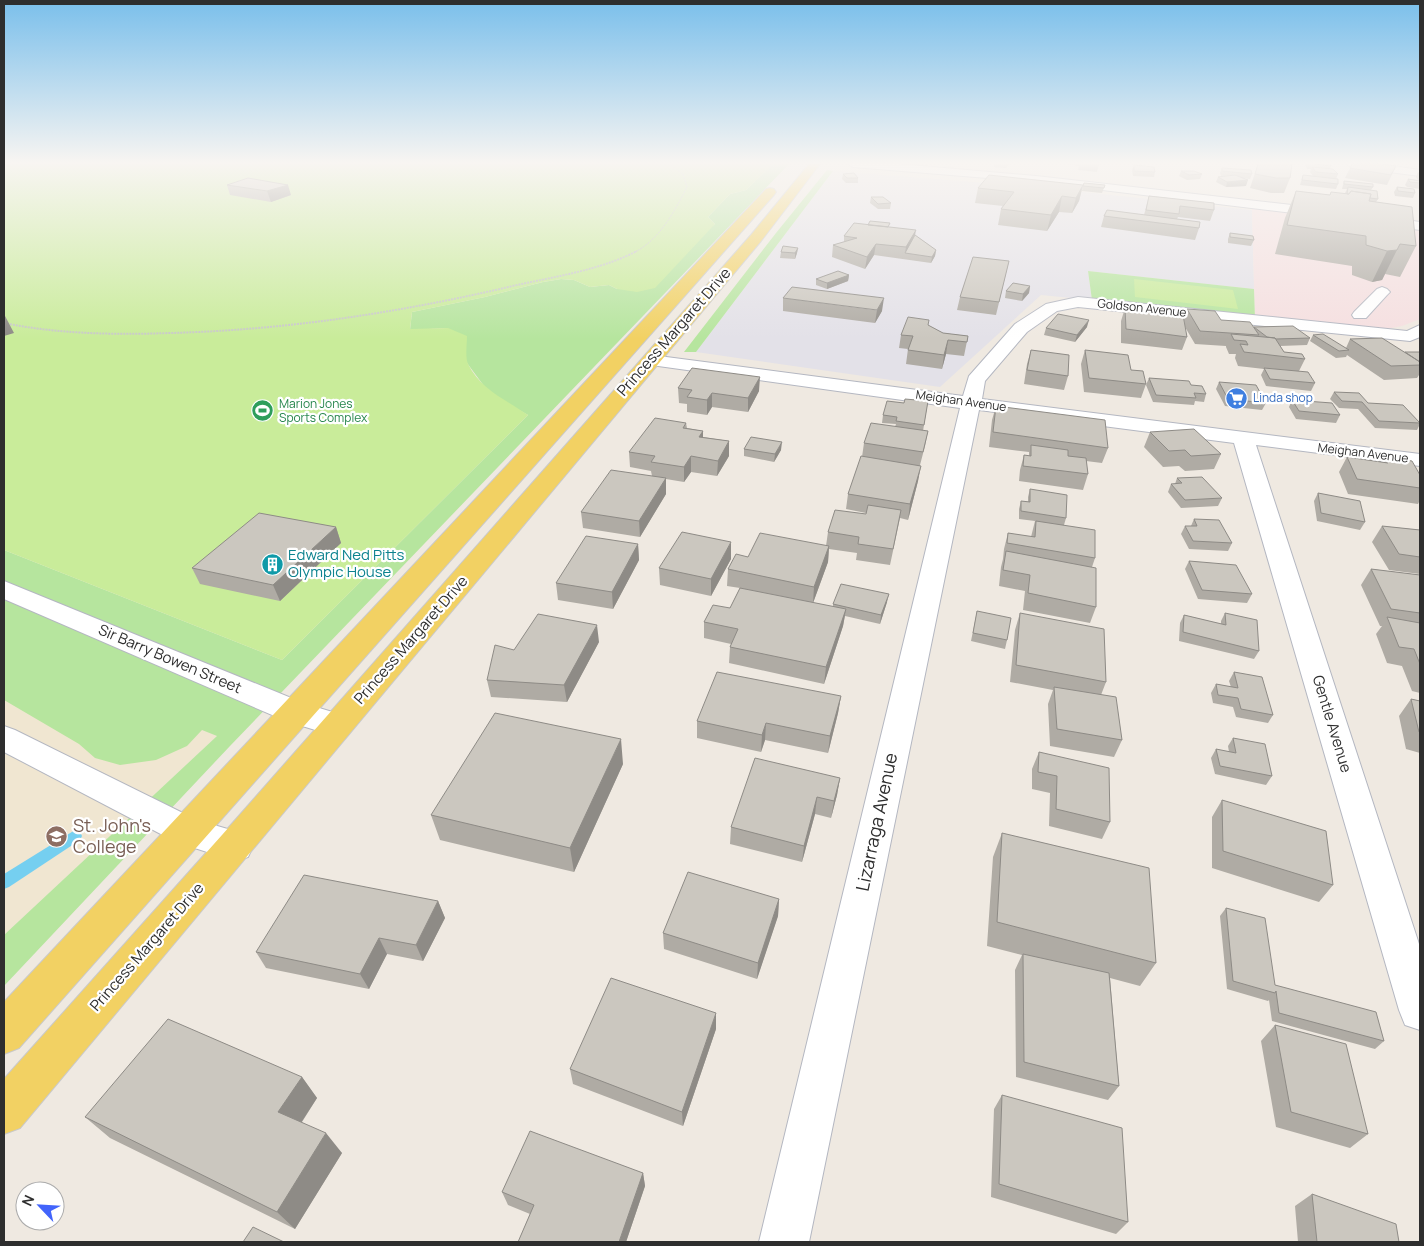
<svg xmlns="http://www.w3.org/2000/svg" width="1424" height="1246" viewBox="0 0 1424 1246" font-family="Manrope,sans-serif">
  <rect width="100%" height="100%" fill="#efe9e1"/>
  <path fill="#e3e1e8" d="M833,171L1036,187L1252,210L1254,289L1088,271L1092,300L1041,295L940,387L696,352Z"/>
  <path fill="#f0e6d1" d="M4,641L217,736L4,935Z"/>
  <path fill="#f5dfe0" d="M1252,208L1420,230V319L1402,326L1375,331L1255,320Z"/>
  <path fill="#b6e59e" d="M773,164H789L230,746L4,986V935L217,736L202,730L187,746L156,760L120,765L95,758L79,744L4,700V550L282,660L528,415L498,398L484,386L467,363L447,328L410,330L412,312L485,297L543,282L561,279L574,280L590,287L609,285L617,289L715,224L708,217L730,194L746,190Z
    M827,170L833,171L696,352H684L776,233Z
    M1088,271L1254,289L1255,320L1092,300Z"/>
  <path fill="#c9ec9a" d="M4,164H773L746,190L730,194L708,217L715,224L655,288L637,292L617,289L609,285L590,287L574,280L561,279L543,282L485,297L412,312L410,329L448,328L467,336C467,344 465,357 468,364C481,390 505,399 528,415L282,660L4,550Z
    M1134,279L1233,290L1238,309L1135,297Z"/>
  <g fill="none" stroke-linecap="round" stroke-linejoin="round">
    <path fill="#75cff0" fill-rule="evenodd" d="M75,830L80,832L82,836L80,840L9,887L4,889V874Z"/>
    <defs>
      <path id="minor" d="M848,164H899L1036,176L1327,209L1333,213L1327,217L1036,182L853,167Z
        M1346,164H1380L1420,170V176L1351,167Z
        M1377,216L1420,222V230L1372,223L1371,220Z
        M1382,287L1387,289L1390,292L1387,295L1366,318H1354L1352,315L1354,312L1377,289Z
        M1078,297L1407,331L1420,325V337L1410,341L1078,307L1057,311L1027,332L985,381L982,399L1420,454V466L1256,445L1420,947V1030L1405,1025L1399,1010L1234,443L979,410L809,1242H759L960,408L651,365L645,364L642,360L645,356L651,355L963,396L969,376L1015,324L1046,304Z
        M4,581L306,704L349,717L354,725L349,733L338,737L286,721L4,599Z
        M4,726L15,730L197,820L248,835L253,846L248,857L235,861L176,842L4,752Z"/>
      <path id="major" d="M809,164H820L761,241L20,1128L4,1134V1079L222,835L751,235Z
        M770,188L774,189L776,192L774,195L19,1048L4,1054V1002L766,189Z"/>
    </defs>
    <use href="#minor" stroke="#b4b7c1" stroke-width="2"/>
    <use href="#major" stroke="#c9c9c9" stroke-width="2"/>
    <path stroke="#c9c9c9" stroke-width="1" stroke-dasharray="2 1" stroke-linecap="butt" d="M635,252C660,239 674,212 687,187L683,174L669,164"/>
    <path stroke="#c9c9c9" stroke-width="2" stroke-dasharray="2 1" stroke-linecap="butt" d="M4,323C59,334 114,335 170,333C287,330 403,312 517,285C558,276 600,270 637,251"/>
    <use href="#minor" fill="#fff" fill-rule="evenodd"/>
    <use href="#major" fill="#f2d163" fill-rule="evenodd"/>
  </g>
  <path fill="#afaba4" d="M994,164H1009L1006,168L994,167Z
    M1069,164H1099L1097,172L1078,170L1079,166Z
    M1258,164L1290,178L1284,193H1271L1250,188Z
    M1305,164H1330L1331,166L1330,169L1338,174L1336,179L1338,184L1336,189L1300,185L1303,175L1313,176L1310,172L1311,169H1307Z
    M1134,165L1155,172L1154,177L1133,176L1132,170Z
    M1396,166L1387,185L1345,178L1350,168Z
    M1222,168L1252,174L1250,179L1241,178L1246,186L1226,187L1216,182L1218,177L1221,176L1220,173Z
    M1181,171L1202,174L1200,179L1187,180L1179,176Z
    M1418,172L1420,173V189L1407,187L1405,185L1408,179L1418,180L1416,177Z
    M843,174L858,178V183H846L842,179Z
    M1344,181L1373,187L1371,190L1378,199L1376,202L1416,246L1400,277L1385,274L1382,280L1372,282L1352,275V266L1275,254L1285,218L1296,191L1330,195L1345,193L1347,189H1342Z
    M227,185L291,195L271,202L230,195Z
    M1083,185L1079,201L1072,213L1059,212L1047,231L998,225L1001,209L1003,206L975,203L978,188Z
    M1105,185L1102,193L1082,191L1083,186Z
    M1397,187L1415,193L1413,198L1395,196L1394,192Z
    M1149,196L1214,210L1210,221L1178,217L1177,219L1199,228L1195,240L1101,227L1104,216L1144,215Z
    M871,197L891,203L890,209H878L870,203Z
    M889,227L915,235L936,250L935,256L931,263L874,255L865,269L832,257L833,245L844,242V236Z
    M1230,233L1254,240L1251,246L1228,243V239Z
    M798,248L797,253L795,259L780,258L781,252Z
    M1009,261L996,315L957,310L960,297Z
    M849,275L848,281L827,289L816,285V279Z
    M1030,286L1029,293L1022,301L1005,298L1006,291Z
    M783,298L882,311L875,323L783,311Z
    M1125,308L1184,317L1187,309L1221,320L1254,327L1310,338L1307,345L1280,346L1284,352L1305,359L1299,371L1315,383L1311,391L1266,386L1261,375L1264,369L1238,366L1235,358L1236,354H1229L1226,347V346L1195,344L1185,327L1187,337L1182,350L1121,343V321Z
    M928,325L943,333L968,336L964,356L946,354L942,369L906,364L908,349L899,348L901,335Z
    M1087,327L1075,342L1044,335L1046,328Z
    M1313,335L1346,348L1350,339L1405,352H1420V375H1419L1417,378L1384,380L1347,355L1346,357L1336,358L1310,341Z
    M1031,350L1068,376L1064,390L1024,384L1027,364Z
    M1085,350L1131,370L1146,384L1141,398L1084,392L1081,364Z
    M1149,378L1191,385L1206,394L1204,402L1195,401L1194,405L1153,402L1146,385Z
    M1219,382L1266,403L1262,410L1225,406L1216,389Z
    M678,388L759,391L748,412L712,407L707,415L687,412V404L679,403Z
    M1334,392L1420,422V424L1417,430L1375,428L1358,409L1339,408L1330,399Z
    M1292,400L1340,415L1336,423L1296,419L1289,407Z
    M928,401L923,431H928L925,446L920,465L918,481L908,520L900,518L890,565L856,560L857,553L829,549L828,562L813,603L833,607V604L887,602L880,624L845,616L843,626L824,684L729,663L730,647L731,644L704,638V622L730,608L740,588L727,586L728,569L748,557L826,546L828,532L866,514V513L846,509L848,494L862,457L864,443L895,427L896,424L882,423L883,415L904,403Z
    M996,406L1108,448L1102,463L1086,461L1088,474L1083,490L1019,481L1020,470L1024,455L1029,456V452L989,447L992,420Z
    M686,423L687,428L703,431V437L729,441V456L717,476L691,472L684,482L666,479V494L640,537L583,528L581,512L652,476L651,471L630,467L629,452Z
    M1150,432L1221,454L1214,469L1185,471L1179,466L1163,467L1144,447Z
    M744,449L781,450L774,462L744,456Z
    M1347,457L1382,462L1385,457L1420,475V500L1418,504L1348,494L1339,472Z
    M1177,478L1222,498L1218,506L1181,508L1168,492L1171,484H1175Z
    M1030,489L1066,518L1064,525L1095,558L1092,567L1096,607L1090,623L1023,610L1025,591L999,586L1001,567L1003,559L1004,549L1008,533L1031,537L1035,521L1019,519V509L1021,501L1028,502V497Z
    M1318,493L1365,522L1360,530L1317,521L1314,501Z
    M1194,519L1232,543L1228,551L1189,549L1181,534L1185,526H1191Z
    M1382,526L1420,530V574L1389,570L1372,542Z
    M336,527L341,543L280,601L200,584L192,568Z
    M638,544L639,560L613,609L558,600L556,583Z
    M731,559L711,596L660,585L659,568Z
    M1189,561L1252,594L1247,603L1198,599L1185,569Z
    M1371,569L1420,575V693L1412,691L1402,666L1387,663L1376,634L1382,626H1380L1361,585Z
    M977,611L1007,640L1005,649L971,641Z
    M1020,613L1106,682L1101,695L1122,740L1114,757L1050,746L1048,704L1053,690L1010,682L1015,630Z
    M1225,613L1259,651L1254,659L1179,641L1180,623L1184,615L1221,624V621Z
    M599,642L567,702L491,697L487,680L514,650Z
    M1234,672L1273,715L1268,723L1236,717L1233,707L1213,703L1211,693L1216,684L1231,687L1229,681Z
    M841,696L838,713L828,753L765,740L761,752L697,738V721Z
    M1411,699L1420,701V753L1406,749L1399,716Z
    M1233,738L1272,776L1266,785L1215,774L1211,758L1216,749L1229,752L1228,746Z
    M1039,752L1110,822L1102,839L1049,826L1050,793L1032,789V769Z
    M623,764L574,872L440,840L431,815Z
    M840,778L837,795L831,818L815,814L802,862L730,844L731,827Z
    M1222,800L1333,885L1319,902L1212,868V817Z
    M1002,833L1156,963L1140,986L1110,978L1119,1086L1108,1100L1016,1077L1015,970L1022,955L987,946L993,857Z
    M779,899L778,916L757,979L664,949L663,933Z
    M438,901L445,918L423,961L387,954L369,989L266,968L256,952Z
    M1226,908L1275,985L1384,1041L1375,1049L1272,1021L1269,1000L1268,1001L1227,989L1220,916Z
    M1275,1025L1368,1134L1350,1148L1276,1127L1261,1041Z
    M716,1029L683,1126L573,1084L570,1069Z
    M302,1077L317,1098L302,1122L342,1153L295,1229L110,1138L85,1117Z
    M1002,1095L1128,1222L1116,1234L991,1197L994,1109Z
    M643,1173L645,1186L626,1242H518L530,1214L508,1205L502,1192Z
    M1312,1194L1399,1242H1298L1295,1206Z"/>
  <path fill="#8e8b86" d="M1248,180L1246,186L1226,187L1227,182Z
    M288,185L291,195L271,202L267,191Z
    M1083,185L1079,201L1072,213L1076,198Z
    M1062,196L1059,212L1047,231L1051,215Z
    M916,230L914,241L905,253L906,247Z
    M876,244L874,255L865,269L867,257Z
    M798,248L797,253L795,259V253Z
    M936,250L935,256L931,263L932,257Z
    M1397,250L1382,280L1372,282L1387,251Z
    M849,275L848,281L827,289V283Z
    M1030,286L1029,293L1022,301L1023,294Z
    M884,298L882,311L875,323L877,310Z
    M4,314L14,333L4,336Z
    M1089,320L1087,327L1075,342L1077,335Z
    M948,340L946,354L942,369L944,355Z
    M760,377L759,391L748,412V398Z
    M712,393V407L707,415V400Z
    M703,431V446L699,437Z
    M729,441V456L717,476L718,461Z
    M782,442L781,450L774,462L775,454Z
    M691,456V472L684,482V467Z
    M921,466L918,481L908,520L910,504Z
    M666,478V494L640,537L639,521Z
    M336,527L341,543L280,601L273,585Z
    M731,542V559L711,596V579Z
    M638,544L639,560L613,609L612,592Z
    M829,546L828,562L813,603L814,587Z
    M889,594L887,602L880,624L881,615Z
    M846,609L843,626L824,684L826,667Z
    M597,625L599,642L567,702L564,685Z
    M841,696L838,713L828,753L830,736Z
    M766,723L765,740L761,752L762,735Z
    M621,739L623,764L574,872L570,848Z
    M840,778L837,795L831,818L834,801Z
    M817,797L815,814L802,862L804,846Z
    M779,899L778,916L757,979L758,963Z
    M438,901L445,918L423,961L416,945Z
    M379,938L387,954L369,989L360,974Z
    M716,1013V1029L683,1126L682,1112Z
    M302,1077L317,1098L295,1132L278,1112Z
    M326,1133L342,1153L295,1229L277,1212Z
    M643,1173L645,1186L626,1242H619Z"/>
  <path fill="#cbc7bf" stroke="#8e8b86" d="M1258,164H1292L1290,178H1276L1255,174Z
    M1315,164H1330L1331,166Z
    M1352,164H1382L1396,166L1391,175L1350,168Z
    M1134,165L1154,167L1155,172L1134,171Z
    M1312,167L1333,169L1338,174L1316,172Z
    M1222,168L1251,170L1252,174L1222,171Z
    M1181,171H1194L1202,174L1189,175Z
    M854,173L858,178H847L843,174Z
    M989,175L1083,185L1076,198L1062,196L1051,215L1001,209L1014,192L978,188Z
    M1235,175L1248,180L1227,182L1218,177Z
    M1303,175L1338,179V184L1302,180Z
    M248,178L288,185L267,191L227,185Z
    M1408,179L1420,181V183L1410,182Z
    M1344,181L1373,184V187L1344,184Z
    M1084,183L1105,185L1104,188L1083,186Z
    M1348,187L1377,191L1378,199L1370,198L1371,194L1351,191L1349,194H1347Z
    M1397,187L1414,189L1415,193L1398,191Z
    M1296,191L1330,195L1331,192L1349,194L1351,191L1371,194L1369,201L1412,207L1416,246L1400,244L1397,250L1387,251L1366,245V236L1287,225Z
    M1149,196L1214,203V210L1180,206L1179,214L1146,210Z
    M871,197H883L891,203L878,204Z
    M1107,210L1200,222L1199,228L1104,216Z
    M870,221L890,223L888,227L868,225Z
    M854,223L916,230L906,247L876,244L867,257L833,245L857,238L844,236Z
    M1230,233L1253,236L1254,240L1230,237Z
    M915,235L936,250L932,257L905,253Z
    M783,246L798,248L795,253L781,252Z
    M973,257L1009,261L999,302L960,297Z
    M838,271L849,275L827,283L816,279Z
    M1013,283L1030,286L1023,294L1006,291Z
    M792,287L884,298L877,310L783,298Z
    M1125,308L1183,315L1187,337L1126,329Z
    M1187,309L1215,311L1221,320L1250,322L1259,335L1200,331Z
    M1058,314L1089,320L1077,335L1046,328Z
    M908,317L929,320L928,325L943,333L968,336L967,342L948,340L944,355L908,350L913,336L901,335Z
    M1293,326L1310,338L1276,339L1275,338L1267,337L1254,327Z
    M1231,334L1275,338L1284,352L1302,354L1305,359L1244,352L1240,344L1248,345L1246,341L1234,340Z
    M1323,334L1349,350L1339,351L1313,335Z
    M1382,338L1420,362V365L1391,366L1350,339Z
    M1031,350L1069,355L1068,376L1027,370Z
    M1085,350L1128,355L1131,370L1143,371L1146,384L1089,378Z
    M1405,352H1420V362Z
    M692,368L760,377L748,398L712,393L707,400L687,397L692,390L678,388Z
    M1264,368L1308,372L1315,383L1270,379Z
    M1149,378L1189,381L1191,385L1202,386L1206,394L1194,393L1196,398L1156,395Z
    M1219,382L1256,385L1266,403L1228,399Z
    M1334,392L1359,393L1368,403L1403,405L1420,423L1379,421L1362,402L1342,401Z
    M905,399L928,401L924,425L896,421L897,417L883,415L887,401L904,403Z
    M1292,400L1332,403L1340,415L1299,411Z
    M996,406L1105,420L1108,448L993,432Z
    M655,418L686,423L683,428L703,431L699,437L729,441L718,461L691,456L684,467L651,462L655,456L629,452Z
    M871,423L928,431L923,452L864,443Z
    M1194,429L1221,454L1191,456L1185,450L1169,451L1150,432Z
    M751,437L782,442L775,454L744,449Z
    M1031,445L1068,450V456L1086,458L1088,474L1023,466L1024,455L1031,456Z
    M861,456L921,466L910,504L848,494Z
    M1347,457L1388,463L1385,457L1412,461L1420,475V488L1357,479Z
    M611,470L666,478L639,521L581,512Z
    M1202,477L1222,498L1185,500L1171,484L1182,483L1177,478Z
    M1030,489L1067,495L1066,518L1021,511V501L1030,502Z
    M1318,493L1360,501L1365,522L1321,513Z
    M868,505L901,510L893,549L858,544L859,537L828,532L835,510L866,514Z
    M259,513L336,527L273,585L192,568Z
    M1194,519L1219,520L1232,543L1193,541L1185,526H1197Z
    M1036,521L1095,530V558L1007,543L1008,533L1035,537Z
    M1382,526L1420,530V557L1399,554Z
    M682,532L731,542L711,579L659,568Z
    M760,533L829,546L814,587L728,569L736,554L748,557Z
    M586,536L638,544L612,592L556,583Z
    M1006,551L1096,568V607L1028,593L1030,575L1003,570Z
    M1189,561L1236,565L1252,594L1202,590Z
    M1371,569L1420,575V613L1391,609Z
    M841,584L889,594L881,615L833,604Z
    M740,588L846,609L826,667L730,647L738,629L704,622L713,605L730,608Z
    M977,611L1011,618L1007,640L973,633Z
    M1020,613L1104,629L1106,682L1016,665Z
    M1225,613L1257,620L1259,651L1183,632L1184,615L1226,625Z
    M538,614L597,625L564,685L487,680L495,645L514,650Z
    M1387,617L1420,623V664L1414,649L1399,647Z
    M717,672L841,696L830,736L766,723L762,735L697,721Z
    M1234,672L1262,677L1273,715L1241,709L1238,698L1218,695L1216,684L1238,688Z
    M1054,687L1116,697L1122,740L1057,729Z
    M1411,699L1420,701V732H1419Z
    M495,713L621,739L570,848L431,815Z
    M1233,738L1265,744L1272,776L1220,766L1216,749L1236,753Z
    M1039,752L1109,768L1110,822L1056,809L1057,776L1038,772Z
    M755,758L840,778L834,801L817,797L804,846L731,827Z
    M1222,800L1326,831L1333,885L1223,851Z
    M1002,833L1149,868L1156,963L997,922Z
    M688,872L779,899L758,963L663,933Z
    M304,875L438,901L416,945L379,938L360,974L256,952Z
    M1226,908L1265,918L1275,985L1376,1012L1384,1041L1279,1013L1276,991L1275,993L1233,981Z
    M1023,954L1109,973L1119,1086L1024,1062Z
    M611,978L716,1013L682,1112L570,1069Z
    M168,1019L302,1077L278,1112L326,1133L277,1212L85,1117Z
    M1275,1025L1346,1044L1368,1134L1291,1112Z
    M1002,1095L1122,1128L1128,1222L999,1184Z
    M530,1131L643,1173L619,1242H518L534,1205L502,1192Z
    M1312,1194L1396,1224L1399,1242H1317Z
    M253,1227L284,1242H243Z"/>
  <linearGradient id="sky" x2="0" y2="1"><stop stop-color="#7abfeb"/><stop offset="0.48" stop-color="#f8f5f2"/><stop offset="1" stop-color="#f8f5f2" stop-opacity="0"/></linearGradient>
  <rect width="1424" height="339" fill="url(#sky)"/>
  <defs>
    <symbol id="supermarket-disc" viewBox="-11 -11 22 22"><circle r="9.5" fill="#3f7fe0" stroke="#fff"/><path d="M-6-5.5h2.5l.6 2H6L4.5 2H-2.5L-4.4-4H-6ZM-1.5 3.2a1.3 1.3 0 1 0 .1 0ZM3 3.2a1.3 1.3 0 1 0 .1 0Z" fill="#fff"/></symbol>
    <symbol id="stadium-disc" viewBox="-11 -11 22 22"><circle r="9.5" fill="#2e9e5b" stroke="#fff"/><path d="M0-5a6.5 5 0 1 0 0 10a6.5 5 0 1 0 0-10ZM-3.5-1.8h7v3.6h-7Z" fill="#fff"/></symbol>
    <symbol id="building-disc" viewBox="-11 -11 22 22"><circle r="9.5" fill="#0f9aa8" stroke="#fff"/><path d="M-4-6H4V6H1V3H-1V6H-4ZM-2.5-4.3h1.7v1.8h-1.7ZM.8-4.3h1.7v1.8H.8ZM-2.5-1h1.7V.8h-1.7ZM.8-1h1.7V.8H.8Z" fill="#fff"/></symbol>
    <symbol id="school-disc" viewBox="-11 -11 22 22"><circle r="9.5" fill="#8d6e63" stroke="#fff"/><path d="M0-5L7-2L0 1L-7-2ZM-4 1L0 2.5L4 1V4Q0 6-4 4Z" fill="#fff"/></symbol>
  </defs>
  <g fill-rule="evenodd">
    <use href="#supermarket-disc" x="1224" y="386" width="25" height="25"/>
    <use href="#stadium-disc" x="250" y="398" width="25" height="25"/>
    <use href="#building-disc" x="260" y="552" width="25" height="25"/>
    <use href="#school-disc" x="44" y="824" width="25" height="25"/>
  </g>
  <g text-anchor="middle" stroke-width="4.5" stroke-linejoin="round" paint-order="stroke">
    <g font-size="12" fill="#2e2e2e" stroke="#fff">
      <text transform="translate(1142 308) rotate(6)" y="4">Goldson Avenue</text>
      <text transform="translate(961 401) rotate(8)" y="4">Meighan Avenue</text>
      <text transform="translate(1363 453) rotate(7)" y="4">Meighan Avenue</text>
    </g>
    <g font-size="12" fill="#366cbe" stroke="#fff" text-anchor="start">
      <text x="1253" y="402">Linda shop</text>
    </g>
    <g font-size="12" fill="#27864d" stroke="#fff" text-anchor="start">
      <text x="279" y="408">Marion Jones<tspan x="279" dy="14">Sports Complex</tspan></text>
    </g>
    <g font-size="15" fill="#2e2e2e" stroke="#fff">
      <text transform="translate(674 332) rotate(-49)" y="5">Princess Margaret Drive</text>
      <text transform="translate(411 640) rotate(-49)" y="5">Princess Margaret Drive</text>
      <text transform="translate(170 659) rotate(23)" y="5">Sir Barry Bowen Street</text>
      <text transform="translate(1332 724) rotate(73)" y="5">Gentle Avenue</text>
      <text transform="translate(147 947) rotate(-49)" y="5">Princess Margaret Drive</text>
    </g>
    <g font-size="15" fill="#0d838f" stroke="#fff" text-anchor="start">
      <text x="288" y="560">Edward Ned Pitts<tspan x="288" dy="17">Olympic House</tspan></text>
    </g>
    <g font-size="18" fill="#2e2e2e" stroke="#fff">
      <text transform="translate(877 822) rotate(-78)" y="6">Lizarraga Avenue</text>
    </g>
    <g font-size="18" fill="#785e54" stroke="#fff" text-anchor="start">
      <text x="73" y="832">St. John's<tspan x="73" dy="21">College</tspan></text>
    </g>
  </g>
  <rect width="1424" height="1246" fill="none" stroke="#2e2e2e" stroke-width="10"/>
  <g transform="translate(40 1206) rotate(295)"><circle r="24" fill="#ffffff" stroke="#ababab"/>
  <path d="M0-4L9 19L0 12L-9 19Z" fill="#4264fb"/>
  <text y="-8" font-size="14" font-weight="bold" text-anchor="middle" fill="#2e2e2e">N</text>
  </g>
</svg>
